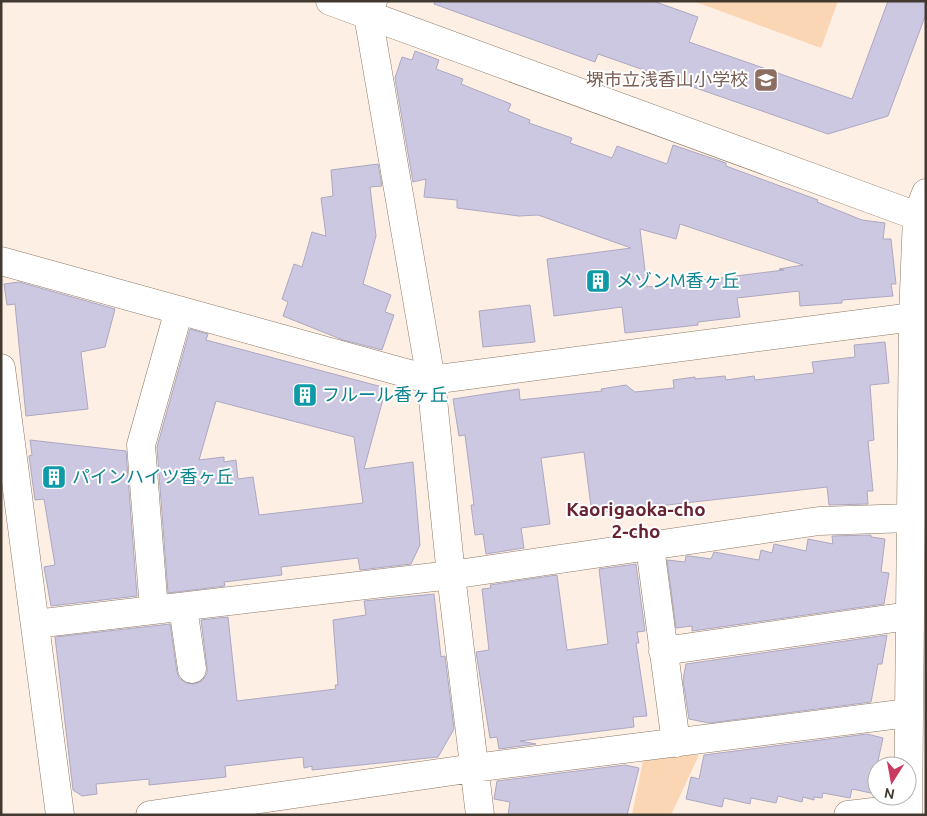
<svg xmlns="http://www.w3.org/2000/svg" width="927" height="816" viewBox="0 0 927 816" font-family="Ubuntu,'Noto Sans JP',sans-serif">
  <rect width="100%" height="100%" fill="#fdefe3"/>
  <path fill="#fad6b4" d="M693,1H838L821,48Z
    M699,755L671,815H632L644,756Z"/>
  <path fill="#cdc8e2" stroke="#ada8c2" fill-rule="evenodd" d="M435,1H653L698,17L689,42L852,99L888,1H926V14L888,116L828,134L598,54L595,62L434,4Z
    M415,51L439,60L436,69L463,79L461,84L511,104L508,111L530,120L529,123L572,138L570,143L612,158L617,146L667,164L673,145L726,163V166L818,200L817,202L862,220L885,223L883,239H891L896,284H891L893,296L842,300V303L800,306L799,291L737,298L740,317L698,322V325L625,333L622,307L554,316L547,259L631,248L538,215L519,216L457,208V200L424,197L426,179L413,182L395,78L402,57L412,60ZM680,224L803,265L779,269L784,270L647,287L640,229L676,239Z
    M378,164L382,186L370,187L376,236L363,284L391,295L385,312L394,315L382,350L343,340L283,316L288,302L282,299L294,264L302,267L312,232L326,236L321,198L333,196L331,170Z
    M19,282L115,309L105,347L81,352L88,409L26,416L15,304L7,305L4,284Z
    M530,305L535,342L483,347L479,311Z
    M190,329L208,334L206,340L386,388L364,469L413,462L420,545L411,564L360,570L358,558L281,567L282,575L224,582L225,586L168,593L157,447ZM216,401L354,437L363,503L259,515L253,477L238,479L236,460L224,462V457L199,460Z
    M885,342L889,383L870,385L874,440L868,441L873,491H867L868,504L829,505L827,487L658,506V504L592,514L584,452L541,458L550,524L521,528L524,548L486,554L483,534L475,535L471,505H474L465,435L459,436L453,399L519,389L520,400L602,391L601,389L626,385L635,392L674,388L673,380L695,377V379L725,376L726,380L754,376L755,380L814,373L812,362L855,357L854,345Z
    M30,440L126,451L137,596L51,606L44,567L55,565L44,499L35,500L29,456L32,455Z
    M871,535V537L885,539L881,572L889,573L884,604L692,631V626L676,628L667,560L685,562L686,556H690L711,559L714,552L759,560L761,550L772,553L774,544L806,551L808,539L833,544L832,536Z
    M636,564L645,631L637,632L639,643H636L647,716L633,717L634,727L520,741L536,744L499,749L497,737L490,738L476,652L489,650L482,589L491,588L490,585L557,575L567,650L608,644L599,569Z
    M434,594L441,657L445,656L454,729L438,757L312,770V766L304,768L303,757L225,766L226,777L149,785V779L96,784L97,794L82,796L73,790L55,637L170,624L177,672L179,678L186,683L194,684L202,681L207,674V667L201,620L228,617L237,701L336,689L335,685H338L333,620L366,615L364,601Z
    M887,635L882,664H878L871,702L709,723L689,719L683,680L686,664Z
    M867,734L883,738L871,793L852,789L850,798L823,793L822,798L814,797V800L803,797L802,802L778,796L776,803L751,798L750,804L724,798L722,807L686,799L691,777L699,779L704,755Z
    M625,765L639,768L627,815H508L510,802L494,799L497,781Z"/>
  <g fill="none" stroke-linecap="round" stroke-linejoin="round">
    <defs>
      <path id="minor" d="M330,1L917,216L913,317L908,815
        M373,1L368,15L431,380L451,575L480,815
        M926,193L917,216L926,219
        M1,261L431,380L913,317
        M1,368L60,815
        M650,547L676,743
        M183,607L192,669
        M154,610L141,445L179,310
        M35,624L451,575L819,521L911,518
        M663,651L909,616
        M150,815L474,768L908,713
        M848,815L908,808"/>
    </defs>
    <use href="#minor" stroke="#8d7966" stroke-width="29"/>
    <use href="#minor" stroke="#fff" stroke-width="28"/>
  </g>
  <defs>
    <symbol id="school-square" viewBox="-11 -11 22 22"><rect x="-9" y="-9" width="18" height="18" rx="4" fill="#8d6e63" stroke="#fff"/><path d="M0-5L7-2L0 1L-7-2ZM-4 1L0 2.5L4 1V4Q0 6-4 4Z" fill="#fff"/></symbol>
    <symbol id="building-square" viewBox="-11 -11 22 22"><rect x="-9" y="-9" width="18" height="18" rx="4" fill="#0f9aa8" stroke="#fff"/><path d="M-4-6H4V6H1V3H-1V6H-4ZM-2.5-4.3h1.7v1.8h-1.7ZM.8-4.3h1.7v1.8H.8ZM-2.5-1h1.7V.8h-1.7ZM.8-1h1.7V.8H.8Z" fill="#fff"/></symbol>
  </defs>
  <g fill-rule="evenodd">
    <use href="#school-square" x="752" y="66" width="28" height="28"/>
    <use href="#building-square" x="584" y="267" width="28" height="28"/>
    <use href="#building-square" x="291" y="381" width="28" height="28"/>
    <use href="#building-square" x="40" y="463" width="28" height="28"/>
  </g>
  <g text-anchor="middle" stroke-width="4" stroke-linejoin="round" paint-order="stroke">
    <g font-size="18" fill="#785e54" stroke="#fff" text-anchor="end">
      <text x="748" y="86">堺市立浅香山小学校</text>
    </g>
    <g font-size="18" fill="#0d838f" stroke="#fff" text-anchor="start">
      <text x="616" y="287">メゾンM香ヶ丘</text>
      <text x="322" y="401">フルール香ヶ丘</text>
      <text x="72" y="483">パインハイツ香ヶ丘</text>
    </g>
    <g font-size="19" font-weight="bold" fill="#682333" stroke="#fff">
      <text x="636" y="516">Kaorigaoka-cho<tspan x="636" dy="22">2-cho</tspan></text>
    </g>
  </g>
  <rect width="927" height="816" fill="none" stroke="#423a31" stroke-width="5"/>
  <g transform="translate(892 781) rotate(191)"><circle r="24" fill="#ffffff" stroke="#b3b0ad"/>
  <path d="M0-4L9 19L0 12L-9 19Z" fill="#c93a60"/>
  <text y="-8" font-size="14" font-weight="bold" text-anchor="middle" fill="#423a31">N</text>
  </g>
</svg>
